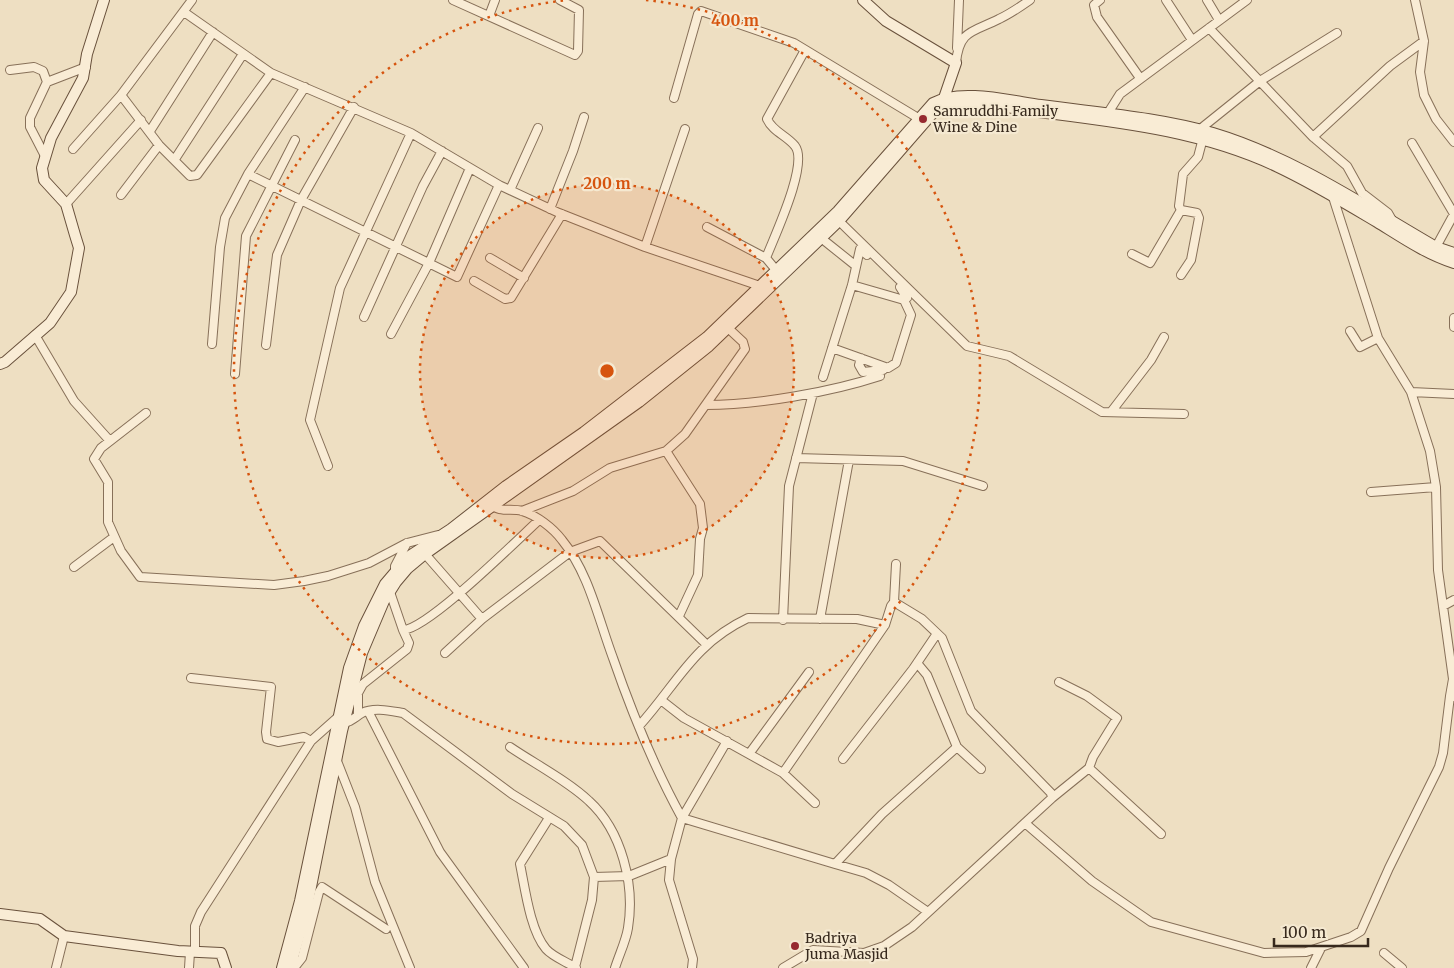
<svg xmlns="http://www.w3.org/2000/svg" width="1454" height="968" viewBox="0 0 1454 968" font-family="Merriweather,serif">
  <rect width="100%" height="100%" fill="#eedfc2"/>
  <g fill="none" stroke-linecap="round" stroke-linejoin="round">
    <defs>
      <path id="street" d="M453,0L575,55L578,51L579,10L560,0
        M1100,0L1094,5L1097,17L1140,78
        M1166,0L1192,40
        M1207,0L1219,20
        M1415,0L1424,41L1420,72L1424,95L1436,119L1454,142
        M184,12L271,73L411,133L499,185L559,213L645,247L760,286
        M489,16L495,0
        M1209,28L1313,137L1347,166L1362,193L1388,213L1392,220
        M957,48L959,0
        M956,63C959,29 974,32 999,19C1010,14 1020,7 1030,0
        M10,70L34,67L43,71L47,82
        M121,95L159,145L190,176L197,175L271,73
        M674,98L698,14L701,11L794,43L923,121
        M1108,113L1120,94L1247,0
        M1199,130L1260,81L1337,33
        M150,131L213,32
        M1313,137L1390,66L1424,41
        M1412,143L1454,214
        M73,149L121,95L192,0
        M45,156L30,127V118L47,82L86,67
        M175,159L243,54
        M248,174L457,277L499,185
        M510,190L538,128
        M121,195L159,145
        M1333,197L1378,338L1411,392L1430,451L1436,487L1438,570L1453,679L1450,696
        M66,204L141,120
        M550,209L573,151L584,117
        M839,221L967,346L1009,356L1102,412L1184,414
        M707,227L766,258
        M821,238L856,266
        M645,247L685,129
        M1436,247L1454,214
        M1132,254L1150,263L1181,210
        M490,258L524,278
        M776,270L766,258C774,237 809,164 795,146C786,135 773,132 767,119L805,50
        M1181,275L1191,260L1199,218L1197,213L1181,210L1179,206L1183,174L1198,157L1203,138
        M474,281L505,299L511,298L562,214
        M900,287L907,298
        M364,317L423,186L442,151
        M1454,318V327
        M1350,331L1360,347L1378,338
        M391,334L429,263L470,168
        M35,335L74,401L110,441
        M212,344L220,247L225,218L248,174L305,87
        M266,345L277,255L301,200L354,107
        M832,348L888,368L896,363L911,315L904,300L852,285
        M861,358L859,365L863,372L883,370
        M235,374L246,236L295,140
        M823,377L852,285L860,249L867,255
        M1411,392L1454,394
        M706,405C758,405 831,392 880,376
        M1111,412L1151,360L1164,337
        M146,413L101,448L94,459L108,482V522L121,551L140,577L274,585L304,581L328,576L369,563L407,543L438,535
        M666,451L700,504L703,528L700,539L698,575L679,616
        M796,458L903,461L983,486
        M328,466L310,420L340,288L411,133
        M1371,492L1436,487
        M490,504C499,513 512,508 522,511C536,515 553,528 562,540C589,573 598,618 613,658C632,713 654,767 682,818L671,859L669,880L693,959L692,968
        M522,511L573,491L610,468L666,451L685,434L745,349L743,342L728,328
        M425,554L482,619
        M74,567L114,537
        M395,571V566L407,543
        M390,592L403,630C428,629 516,541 539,520
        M1443,606L1454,600
        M820,619L849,460
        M783,620L789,486L813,393
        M445,653L482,619L570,552L600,541L706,644
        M917,663L927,675L957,747L981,769
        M191,678L271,687L266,732L267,739L278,742L304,737L311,741
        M1059,682L1087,696L1117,718L1093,757L1089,768L1161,834
        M661,700L684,718L783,773L815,803
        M368,711L440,852L524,968
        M358,715V693L363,684L407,649L409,643L403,630
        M344,723C353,721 355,717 362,713C374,707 391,711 403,713L512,794L564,826L582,845L594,877L629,876L671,859
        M639,726C677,684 693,644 748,618L857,619L885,625
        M727,741L682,818L835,864L882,814L957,747
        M510,747C535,764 568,781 589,801C622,831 635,885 628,928C626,941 619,955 615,968
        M749,754L809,672
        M843,759L913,669L936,635
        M337,761L355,807L375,882L410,968
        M783,773L885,625L891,606L894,602L896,564
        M1052,798L1089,768
        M549,818L520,864C525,888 530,930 546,949C553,957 567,962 576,968
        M1025,823L1092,881L1151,922L1264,953L1306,952L1351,937L1361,931L1389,868L1439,767L1443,753L1450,696L1454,697
        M835,864L866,873L889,885L928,912
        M195,952V926L201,912L311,741L338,717
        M1384,953L1402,968
        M575,967L592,900L594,877
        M56,968L64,936
        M189,968L190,952
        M294,968L302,958L319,892L322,887L386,929
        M783,968L813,950L864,953L884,946L912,927L1052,798L1051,793L971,711L942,638L922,619L894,602
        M1311,968L1321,948"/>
      <path id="secondary" d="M863,0L886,21L956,63L944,98L945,103
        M0,364L5,362L50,323L71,292L79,248L75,235L66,204L44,180L42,168L51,138L83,78L87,54L104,0
        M0,914L40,919L64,936L178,951L221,953L226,968
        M282,968L300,901L349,668L364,626L385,584L408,557L451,529L506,486L584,432L707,337L838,211L933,103C960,88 1011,101 1041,105C1099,113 1157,117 1213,133C1293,157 1365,206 1436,247L1454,253
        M290,968L306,912L342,731L362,653L384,601L396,582L407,569L425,554L639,402L709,346L839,221L932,114C958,94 1001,107 1031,111C1116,122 1200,130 1278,167C1312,183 1345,203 1377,222C1403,238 1426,254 1454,263"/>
    </defs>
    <use href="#street" stroke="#877059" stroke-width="10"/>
    <use href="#secondary" stroke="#69513c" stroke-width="12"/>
    <use href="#street" stroke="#f9ecd5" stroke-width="8"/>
    <use href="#secondary" stroke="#f9ecd5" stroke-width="10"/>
  </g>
  <circle cx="607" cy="371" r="187" fill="#d6540e" fill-opacity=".12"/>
  <g fill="none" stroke="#d6540e" stroke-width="2.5" stroke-dasharray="2.5 5">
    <circle cx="607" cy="371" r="187"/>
    <path d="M646 0A373 373 0 1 1 568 0"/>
  </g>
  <g fill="#96292f" stroke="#f5e9d1" stroke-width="2">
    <circle cx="923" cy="119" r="5"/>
    <circle cx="795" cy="946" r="5"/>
  </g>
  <g text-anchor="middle" stroke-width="4.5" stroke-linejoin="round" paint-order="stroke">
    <g font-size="14" fill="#37291d" stroke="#f5e9d1" text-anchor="start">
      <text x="933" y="116">Samruddhi Family<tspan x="933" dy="16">Wine &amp; Dine</tspan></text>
      <text x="805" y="943">Badriya<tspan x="805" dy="16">Juma Masjid</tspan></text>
    </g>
  </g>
  <circle cx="607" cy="371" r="8" fill="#d6540e" stroke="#f5e9d1" stroke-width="2.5"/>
  <g font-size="15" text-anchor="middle" font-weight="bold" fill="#d6540e" stroke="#f5e9d1" stroke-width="4.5" stroke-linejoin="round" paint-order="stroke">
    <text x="735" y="26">400 m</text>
    <text x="607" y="189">200 m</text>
  </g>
  <path d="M1274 938v8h94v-8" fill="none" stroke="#37291d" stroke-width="2.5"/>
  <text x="1282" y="938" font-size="15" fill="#37291d" stroke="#f5e9d1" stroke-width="4" paint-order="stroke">100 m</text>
</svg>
